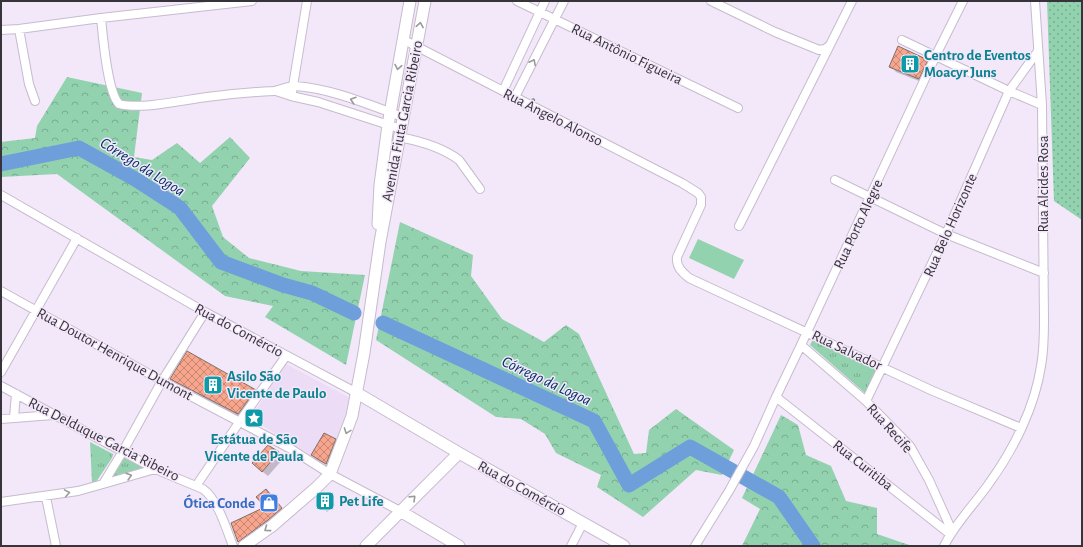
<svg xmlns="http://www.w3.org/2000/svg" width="1083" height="547" viewBox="0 0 1083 547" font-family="'Alegreya Sans',sans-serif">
  <defs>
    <pattern id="grass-dots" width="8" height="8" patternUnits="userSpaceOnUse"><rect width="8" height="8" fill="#93d2af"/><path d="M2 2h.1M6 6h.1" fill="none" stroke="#79ab8f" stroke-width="1.8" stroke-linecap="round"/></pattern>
    <pattern id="forest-crowns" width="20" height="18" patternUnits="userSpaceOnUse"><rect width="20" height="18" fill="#93d2af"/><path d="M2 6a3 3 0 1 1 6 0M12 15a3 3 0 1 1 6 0" fill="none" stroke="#79ab8f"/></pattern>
    <pattern id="park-tufts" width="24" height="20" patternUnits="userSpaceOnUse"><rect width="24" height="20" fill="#93d2af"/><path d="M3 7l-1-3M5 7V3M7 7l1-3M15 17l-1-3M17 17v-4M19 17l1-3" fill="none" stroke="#79ab8f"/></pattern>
    <pattern id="building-cross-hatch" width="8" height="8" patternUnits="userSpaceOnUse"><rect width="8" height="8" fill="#f7a58c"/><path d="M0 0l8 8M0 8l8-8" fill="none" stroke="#c98773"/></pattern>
  </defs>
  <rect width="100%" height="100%" fill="#f3e7fa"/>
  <path fill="#eddcf6" d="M284,363L354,400L339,441L324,433L311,455L251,419Z"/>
  <path fill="url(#grass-dots)" d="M1047,1H1082V220L1054,201Z"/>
  <path fill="url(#forest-crowns)" d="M67,77L142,93L134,157L152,160L177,143L200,163L230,137L250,158L212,206L223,237L249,258L301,271L365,275L346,365L265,317L273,306L225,296L57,174L1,177V142L35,138L37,126Z
    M400,222L473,255L471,276L502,319L544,342L566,325L579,334L634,454L646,453L649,430L676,409L734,450L722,475L696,470L643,517L597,487L601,475L556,453L545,434L521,419L496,417L376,340Z
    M781,415L798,425L806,455L831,466L846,501L877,508V534L912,546H742L760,509L742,498Z"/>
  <path fill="url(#park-tufts)" d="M813,339L879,371L866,394L810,345Z
    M90,442L113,454L112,458L96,482L92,483Z
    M124,458L145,467L110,480Z"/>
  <path fill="#93d2af" d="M698,239L744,260L734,279L689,258Z"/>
  <path fill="#0003" d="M927,61L932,66L924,83L896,72L891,66Z
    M171,379L255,390L262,397L245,421L179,386Z
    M335,440L340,445L332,468L317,460L312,455Z
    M268,446L279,453L284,458L268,476L259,469Z
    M266,490L286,514L244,546L239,541L232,523L266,508Z
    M326,495L335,504L327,512L318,502Z"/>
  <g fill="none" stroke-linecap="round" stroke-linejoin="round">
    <path stroke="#6e9fdb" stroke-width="15" d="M1,164L79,148L135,179L180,208L221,262L283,285L312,293L354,313
      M383,323L594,421L629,485L690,447L779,497L813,546"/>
  </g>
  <path fill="url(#building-cross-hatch)" stroke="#836f68" d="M898,46L928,60L919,79L889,67Z
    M187,351L256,390L238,414L170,379Z
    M324,433L336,439L326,464L311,455Z
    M268,445L279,452L262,472L252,463Z
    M266,489L282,508L268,520L238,542L231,523L265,507L256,497Z
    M326,494L333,500L323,510L317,502Z"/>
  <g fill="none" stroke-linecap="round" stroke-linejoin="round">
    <defs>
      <path id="street" d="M517,1L738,108
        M711,1L775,32L819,50L825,49L830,45L852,1
        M101,18C103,37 107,91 119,104C141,110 183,100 207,97C229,94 251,92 274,91C281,90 288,86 295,86C330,88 370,105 403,117
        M19,29L29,84L35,101
        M1,30L19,29L101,18L252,1
        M404,40L682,183L698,193L701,197V205L677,257C676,267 682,272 689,278L933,391L1021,428
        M902,40L1009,91L1042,105
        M276,91L291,96L318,102L401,129
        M503,91L545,1
        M292,92L307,1
        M515,97L564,1
        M399,137C420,141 442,147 459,160L480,189
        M835,180L946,234L1044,273
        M1,195L205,312L357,393
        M739,226L830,45
        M1,291L162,381L291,449L330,474L400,511
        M801,345L866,401L910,446L929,480L952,531
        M1,372L77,238
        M1,386L155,469L203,489C218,500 226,528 233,546
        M776,397L950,534
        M866,401L946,234L1009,91L1038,51
        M14,417L16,394
        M1,419L53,415
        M103,484L155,469
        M196,486L240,421L286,356
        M46,497L56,546
        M1,502L78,491L103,484L123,451L162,381L205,312
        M571,546L583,523
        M695,546L729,491L754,446L776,397L801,345L936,55L963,1
        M944,546C956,522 975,504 990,482C1014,449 1035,406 1041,366C1044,350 1044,335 1044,320L1042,105L1035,1"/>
      <path id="secondary" d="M378,224L380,185L388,125L410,1
        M357,393L459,453L624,546
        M400,511L459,546
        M244,546L272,526L316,488L330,474L352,416L364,353L380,242L425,1
        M366,546L459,453"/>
    </defs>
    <use href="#street" stroke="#c7bbcd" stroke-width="10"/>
    <use href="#secondary" stroke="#c7bbcd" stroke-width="13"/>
    <use href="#street" stroke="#fff" stroke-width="8"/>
    <use href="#secondary" stroke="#fff" stroke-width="11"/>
  </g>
  <defs><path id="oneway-chevron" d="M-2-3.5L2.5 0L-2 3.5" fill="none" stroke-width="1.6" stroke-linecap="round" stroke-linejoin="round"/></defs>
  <g stroke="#9b999c">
    <use href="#oneway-chevron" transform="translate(420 25) rotate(-80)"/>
    <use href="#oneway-chevron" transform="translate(533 62) rotate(-63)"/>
    <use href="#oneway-chevron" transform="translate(398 67) rotate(101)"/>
    <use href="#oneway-chevron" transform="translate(353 100) rotate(-162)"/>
    <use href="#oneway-chevron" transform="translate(347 431) rotate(110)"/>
    <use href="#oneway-chevron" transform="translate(129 476) rotate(-16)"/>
    <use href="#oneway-chevron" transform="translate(67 493) rotate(-10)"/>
    <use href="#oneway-chevron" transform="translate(413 498) rotate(-44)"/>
    <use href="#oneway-chevron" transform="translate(267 529) rotate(144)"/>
  </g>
  <defs>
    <symbol id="building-square" viewBox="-11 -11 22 22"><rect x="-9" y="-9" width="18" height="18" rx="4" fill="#0f9aa8" stroke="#f3e7fa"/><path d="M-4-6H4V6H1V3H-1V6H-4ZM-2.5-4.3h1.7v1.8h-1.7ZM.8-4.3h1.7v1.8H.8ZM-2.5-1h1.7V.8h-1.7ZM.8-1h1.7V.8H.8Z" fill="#fff"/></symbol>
    <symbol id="sight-square" viewBox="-11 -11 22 22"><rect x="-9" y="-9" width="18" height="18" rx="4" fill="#0f9aa8" stroke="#f3e7fa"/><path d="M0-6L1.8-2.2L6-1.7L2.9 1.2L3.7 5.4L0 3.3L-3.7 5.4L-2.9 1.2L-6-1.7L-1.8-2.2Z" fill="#fff"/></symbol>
    <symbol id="shop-square" viewBox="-11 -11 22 22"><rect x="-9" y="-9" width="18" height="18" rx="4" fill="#3f7fe0" stroke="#f3e7fa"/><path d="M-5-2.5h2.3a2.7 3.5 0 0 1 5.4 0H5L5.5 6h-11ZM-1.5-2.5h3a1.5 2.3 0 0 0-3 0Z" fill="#fff"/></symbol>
  </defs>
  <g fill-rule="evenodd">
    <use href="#building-square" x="899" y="53" width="22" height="22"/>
    <use href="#building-square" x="202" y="374" width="22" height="22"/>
    <use href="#sight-square" x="243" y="407" width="22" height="22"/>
    <use href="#building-square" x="314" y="490" width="22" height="22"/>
    <use href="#shop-square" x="258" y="492" width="22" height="22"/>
  </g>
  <g text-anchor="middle" stroke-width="3" stroke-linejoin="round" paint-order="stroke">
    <g font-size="15" fill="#37333a" stroke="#f3e7fa">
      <text transform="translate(627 54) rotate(26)" y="5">Rua Antônio Figueira</text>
      <text transform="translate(553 117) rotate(27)" y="5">Rua Ângelo Alonso</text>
      <text transform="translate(402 121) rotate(-79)" y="5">Avenida Fiuta Garcia Ribeiro</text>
      <text transform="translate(1043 184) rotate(-90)" y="5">Rua Alcides Rosa</text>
      <text transform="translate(858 224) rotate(-65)" y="5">Rua Porto Alegre</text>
      <text transform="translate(950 225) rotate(-66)" y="5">Rua Belo Horizonte</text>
      <text transform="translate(239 330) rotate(28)" y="5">Rua do Comércio</text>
      <text transform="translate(847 350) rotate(25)" y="5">Rua Salvador</text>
      <text transform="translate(115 354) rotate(29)" y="5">Rua Doutor Henrique Dumont</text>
      <text transform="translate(890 428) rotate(48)" y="5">Rua Recife</text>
      <text transform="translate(104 439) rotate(27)" y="5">Rua Delduque Garcia Ribeiro</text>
      <text transform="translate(863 465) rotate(38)" y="5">Rua Curitiba</text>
      <text transform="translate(522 488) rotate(29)" y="5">Rua do Comércio</text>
    </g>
    <g font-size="15" font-weight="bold" fill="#0d838f" stroke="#f3e7fa" text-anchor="start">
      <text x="924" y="60">Centro de Eventos<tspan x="924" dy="17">Moacyr Juns</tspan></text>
      <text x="227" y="381">Asilo São<tspan x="227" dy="17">Vicente de Paulo</tspan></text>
      <text x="254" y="444" text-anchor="middle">Estátua de São<tspan x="254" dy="17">Vicente de Paula</tspan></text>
      <text x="339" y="506">Pet Life</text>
    </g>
    <g font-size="15" font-weight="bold" fill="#366cbe" stroke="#f3e7fa" text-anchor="end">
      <text x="255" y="508">Ótica Conde</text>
    </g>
    <g font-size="16" font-style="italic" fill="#003268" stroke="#f3e7fa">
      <text transform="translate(143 166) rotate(32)" y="6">Córrego da Logoa</text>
      <text transform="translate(547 380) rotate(25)" y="6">Córrego da Logoa</text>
    </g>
  </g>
  <rect width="1083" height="547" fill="none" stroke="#37333a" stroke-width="4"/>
</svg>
